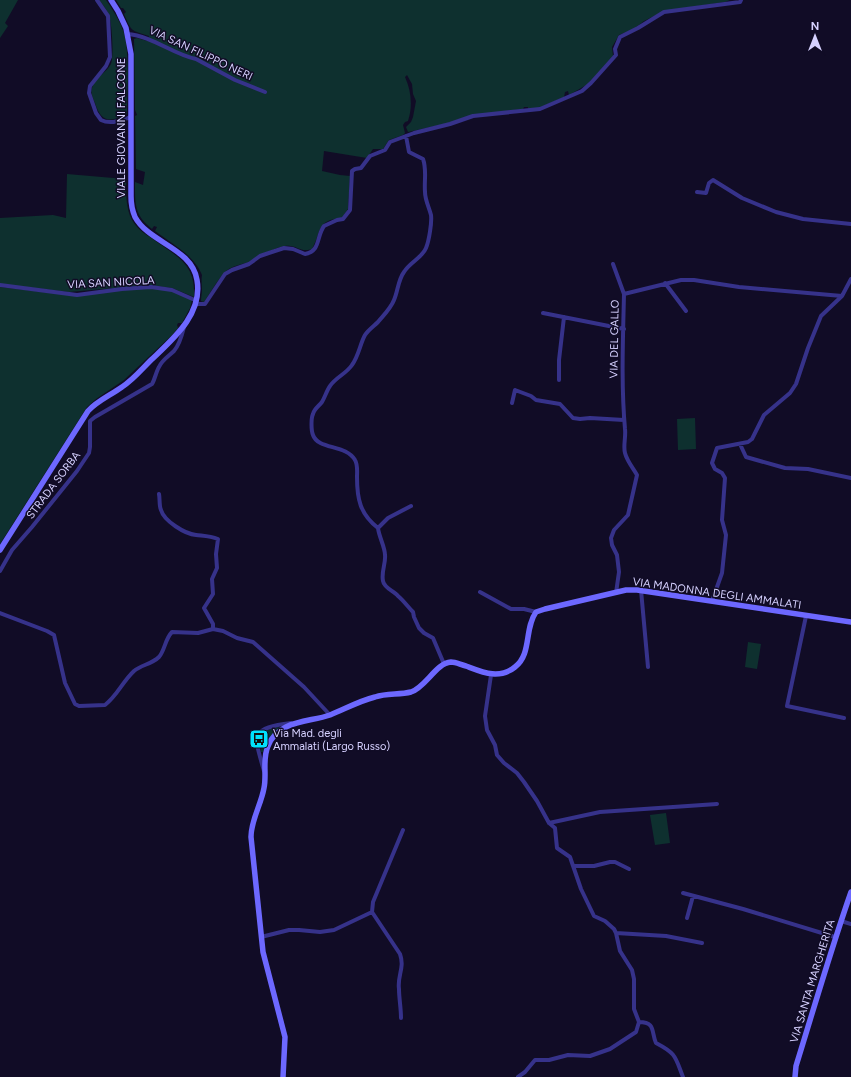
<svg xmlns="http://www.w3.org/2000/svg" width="851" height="1077" viewBox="0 0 851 1077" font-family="Figtree,sans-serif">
  <rect width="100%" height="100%" fill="#110c26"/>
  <path fill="#0e302f" d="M0,0H18L5,23L8,26L0,38Z
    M99,0H106C113,10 120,21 124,33C130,56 127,90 127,114C109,123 101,122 95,103C93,98 90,93 92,88C94,78 106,73 111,64C114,56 112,24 109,15C107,10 103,5 99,0Z
    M116,0H730L725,2L664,11L644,21L634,29L619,35L612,47L613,56L588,84L569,95L568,91L565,92L564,97L539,108L528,109V107H524L523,109L473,115L449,123L408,132L406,127L411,122L413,117L416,101L413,94L412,84L407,75L405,77C411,90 413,106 408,121L405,122L403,125L405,133L403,135L389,140L383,149H373L367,158L324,151L322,171L340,175L350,176L348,209L342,218C316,220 322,231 312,249C300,253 296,244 285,246C272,248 261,257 249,262C240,265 230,266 224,273C216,282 211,292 204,302L201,301C201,297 202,293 202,290C202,285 201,280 202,275C194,255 172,244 155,231L157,227L154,226L152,229C134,215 135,203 135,182L143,185L145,172L136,169L135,116L137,115L135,110L134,39L137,38L147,41L149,36C130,30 132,32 124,14L126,12L123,8H121Z
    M67,174L125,179L126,181C126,193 126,209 132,220C136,227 143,233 150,237C175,256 196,262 194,297L172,288L148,285L69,292L0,284V218L53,215L66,218Z
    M0,287L77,296L122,290L150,288L171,291L192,300L190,308L182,323H178L177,325L178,328L172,335L124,380L96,399L87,407L0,544Z
    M695,418L696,449L678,450L677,419Z
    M748,642L761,644L757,669L745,667Z
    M279,727V728L267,742L263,752H261C258,735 262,730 279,727Z
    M666,813L670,843L655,845L650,815Z"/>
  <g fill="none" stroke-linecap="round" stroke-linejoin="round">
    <path stroke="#36328a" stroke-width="4" d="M97,0L108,16L110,57L106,66L90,86L89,93L96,113L101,120C111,125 121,120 131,117
      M127,34C153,36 172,54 196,59L235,80L265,92
      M406,136L409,152L423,159C427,170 424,180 425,192C425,200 429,207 431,215C432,222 429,241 426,248C422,258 410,262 404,272C398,280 398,291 394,300C391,308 383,316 378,322C374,326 368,330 365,335C360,344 359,355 352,365C346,374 336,377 330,386C327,390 325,397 322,402C319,406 314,409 313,414C311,418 311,430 313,435C318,450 346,444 355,460C358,465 357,472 357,477C357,499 360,514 378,528C379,537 385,547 385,555C386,563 381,572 383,581C384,588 394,591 398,596C404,601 408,607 413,612L414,617L419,628L424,633L433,638L444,664
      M697,192L706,193L709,183L713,180L742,198L776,212L803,219L851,224
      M613,264L624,294
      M665,283L686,311
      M0,285L77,295L122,289L151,287L172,290L197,301
      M196,304H205L225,274L232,270L249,264L260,256L284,248L293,249L305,254C321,251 316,237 324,226L337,220L343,219L350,210L352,171L355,169L361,168L370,156L385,150L390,142L414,133L450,124L473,116L540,109L582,91L591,83L616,55L615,49L620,37L638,28L664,12L740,2L741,0
      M543,313L624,329
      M559,380V360L564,317
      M512,403L515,390L531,396L536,400L560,404L573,418L580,419L590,418L624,420
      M740,444L746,457L785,468L808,469L851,478
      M159,494C160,499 159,506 161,510C164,521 185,534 196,535C204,536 210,536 218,539L216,554L217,568L212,579L213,594L204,608L213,624V629
      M378,528L388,518L411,506
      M0,571L12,550L32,527L77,471L89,453L90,447V421L95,417L152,384C155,379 156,372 159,367C162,360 169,356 174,351C180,344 182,335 184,327
      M641,590L648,667
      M480,592L511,609H524L536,612
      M616,593L619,572L617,555L612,545L611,538L614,530L628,515L637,475C633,468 627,461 625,453C623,446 626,437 625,429C621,384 623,339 624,294L681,280H694L739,287L842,296
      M712,601L722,573L726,535L722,520L725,478L722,473L715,469L712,463L717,448L748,442L752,439L764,415L790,393L796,384L808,348L821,316L842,296L851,279
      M0,613L47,631L54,635L65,683L75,704L79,706L105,705C117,696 123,681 134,671C141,665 152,664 159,657C165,650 165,639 172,632L198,633L213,629L223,631L237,638L253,642L304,687L330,715
      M806,616L787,706L844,718
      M491,675L485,716L487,730L495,745L497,755L504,763L517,773L524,782L537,801L549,823L555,828L557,848L570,857L581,889L594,916L605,921L614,929L616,933L620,951L632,970L634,979V1009L639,1022C656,1022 651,1032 656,1043C677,1054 675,1057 683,1077
      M264,771C254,736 249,728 291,723
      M549,823L600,812L717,804
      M574,866H594L610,862H615L629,869
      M683,893L743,909L835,937
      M687,918L693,896
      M841,921L851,924
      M616,933L666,936L702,943
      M261,937L289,930H299L320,932L334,930L372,912
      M401,1018C401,1008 399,998 399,989C397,976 405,968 400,954L372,912L373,902L403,830
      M518,1077L525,1072L535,1060H549L568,1055L590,1056L610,1049L636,1032L639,1022"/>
    <path stroke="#6d68ff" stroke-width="5.5" d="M0,550L88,411C97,401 111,395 122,387C133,380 142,369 151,360C173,339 203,314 197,280C192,248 149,243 135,217C132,210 131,203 131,196V54L126,28L118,11L111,0
      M283,1077L285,1037L263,952L251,837C251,820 261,805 264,788C267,774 262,759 268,746C271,738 278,731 286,727C300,720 316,720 330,715C345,709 359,701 375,697C387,693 399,695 411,692C426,687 436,663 451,662C456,662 461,665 466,666C482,672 499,680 515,667C532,654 524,629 536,612L545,609L626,590H637L851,622
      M795,1077L796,1066C814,1008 831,949 851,892"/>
  </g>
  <defs>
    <symbol id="bus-square" viewBox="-11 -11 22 22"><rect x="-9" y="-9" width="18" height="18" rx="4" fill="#00e1fc" stroke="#110c26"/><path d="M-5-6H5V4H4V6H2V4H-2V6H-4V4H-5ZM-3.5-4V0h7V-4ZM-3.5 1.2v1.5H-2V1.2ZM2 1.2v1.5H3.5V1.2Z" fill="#111"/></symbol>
  </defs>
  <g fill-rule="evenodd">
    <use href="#bus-square" x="248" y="728" width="22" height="22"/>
  </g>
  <g text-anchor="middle" stroke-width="3" stroke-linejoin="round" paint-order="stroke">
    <g font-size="11" fill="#d6d1ff" stroke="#110c26">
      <text transform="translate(201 53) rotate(25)" y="4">VIA SAN FILIPPO NERI</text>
      <text transform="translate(121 128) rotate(-90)" y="4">VIALE GIOVANNI FALCONE</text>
      <text transform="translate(111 282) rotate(-3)" y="4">VIA SAN NICOLA</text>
      <text transform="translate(614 339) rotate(-89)" y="4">VIA DEL GALLO</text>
      <text transform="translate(53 485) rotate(-53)" y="4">STRADA SORBA</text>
      <text transform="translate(717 593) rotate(8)" y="4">VIA MADONNA DEGLI AMMALATI</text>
      <text transform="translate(812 981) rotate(-73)" y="4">VIA SANTA MARGHERITA</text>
    </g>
    <g font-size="11" fill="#d6d1ff" stroke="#110c26" text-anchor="start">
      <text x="273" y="737">Via Mad. degli<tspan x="273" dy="13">Ammalati (Largo Russo)</tspan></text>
    </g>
  </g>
  <g transform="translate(815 36)" stroke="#110c26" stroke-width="3" paint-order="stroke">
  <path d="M0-3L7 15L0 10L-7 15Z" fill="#d6d1ff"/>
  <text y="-6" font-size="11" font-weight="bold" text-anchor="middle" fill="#d6d1ff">N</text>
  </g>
</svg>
